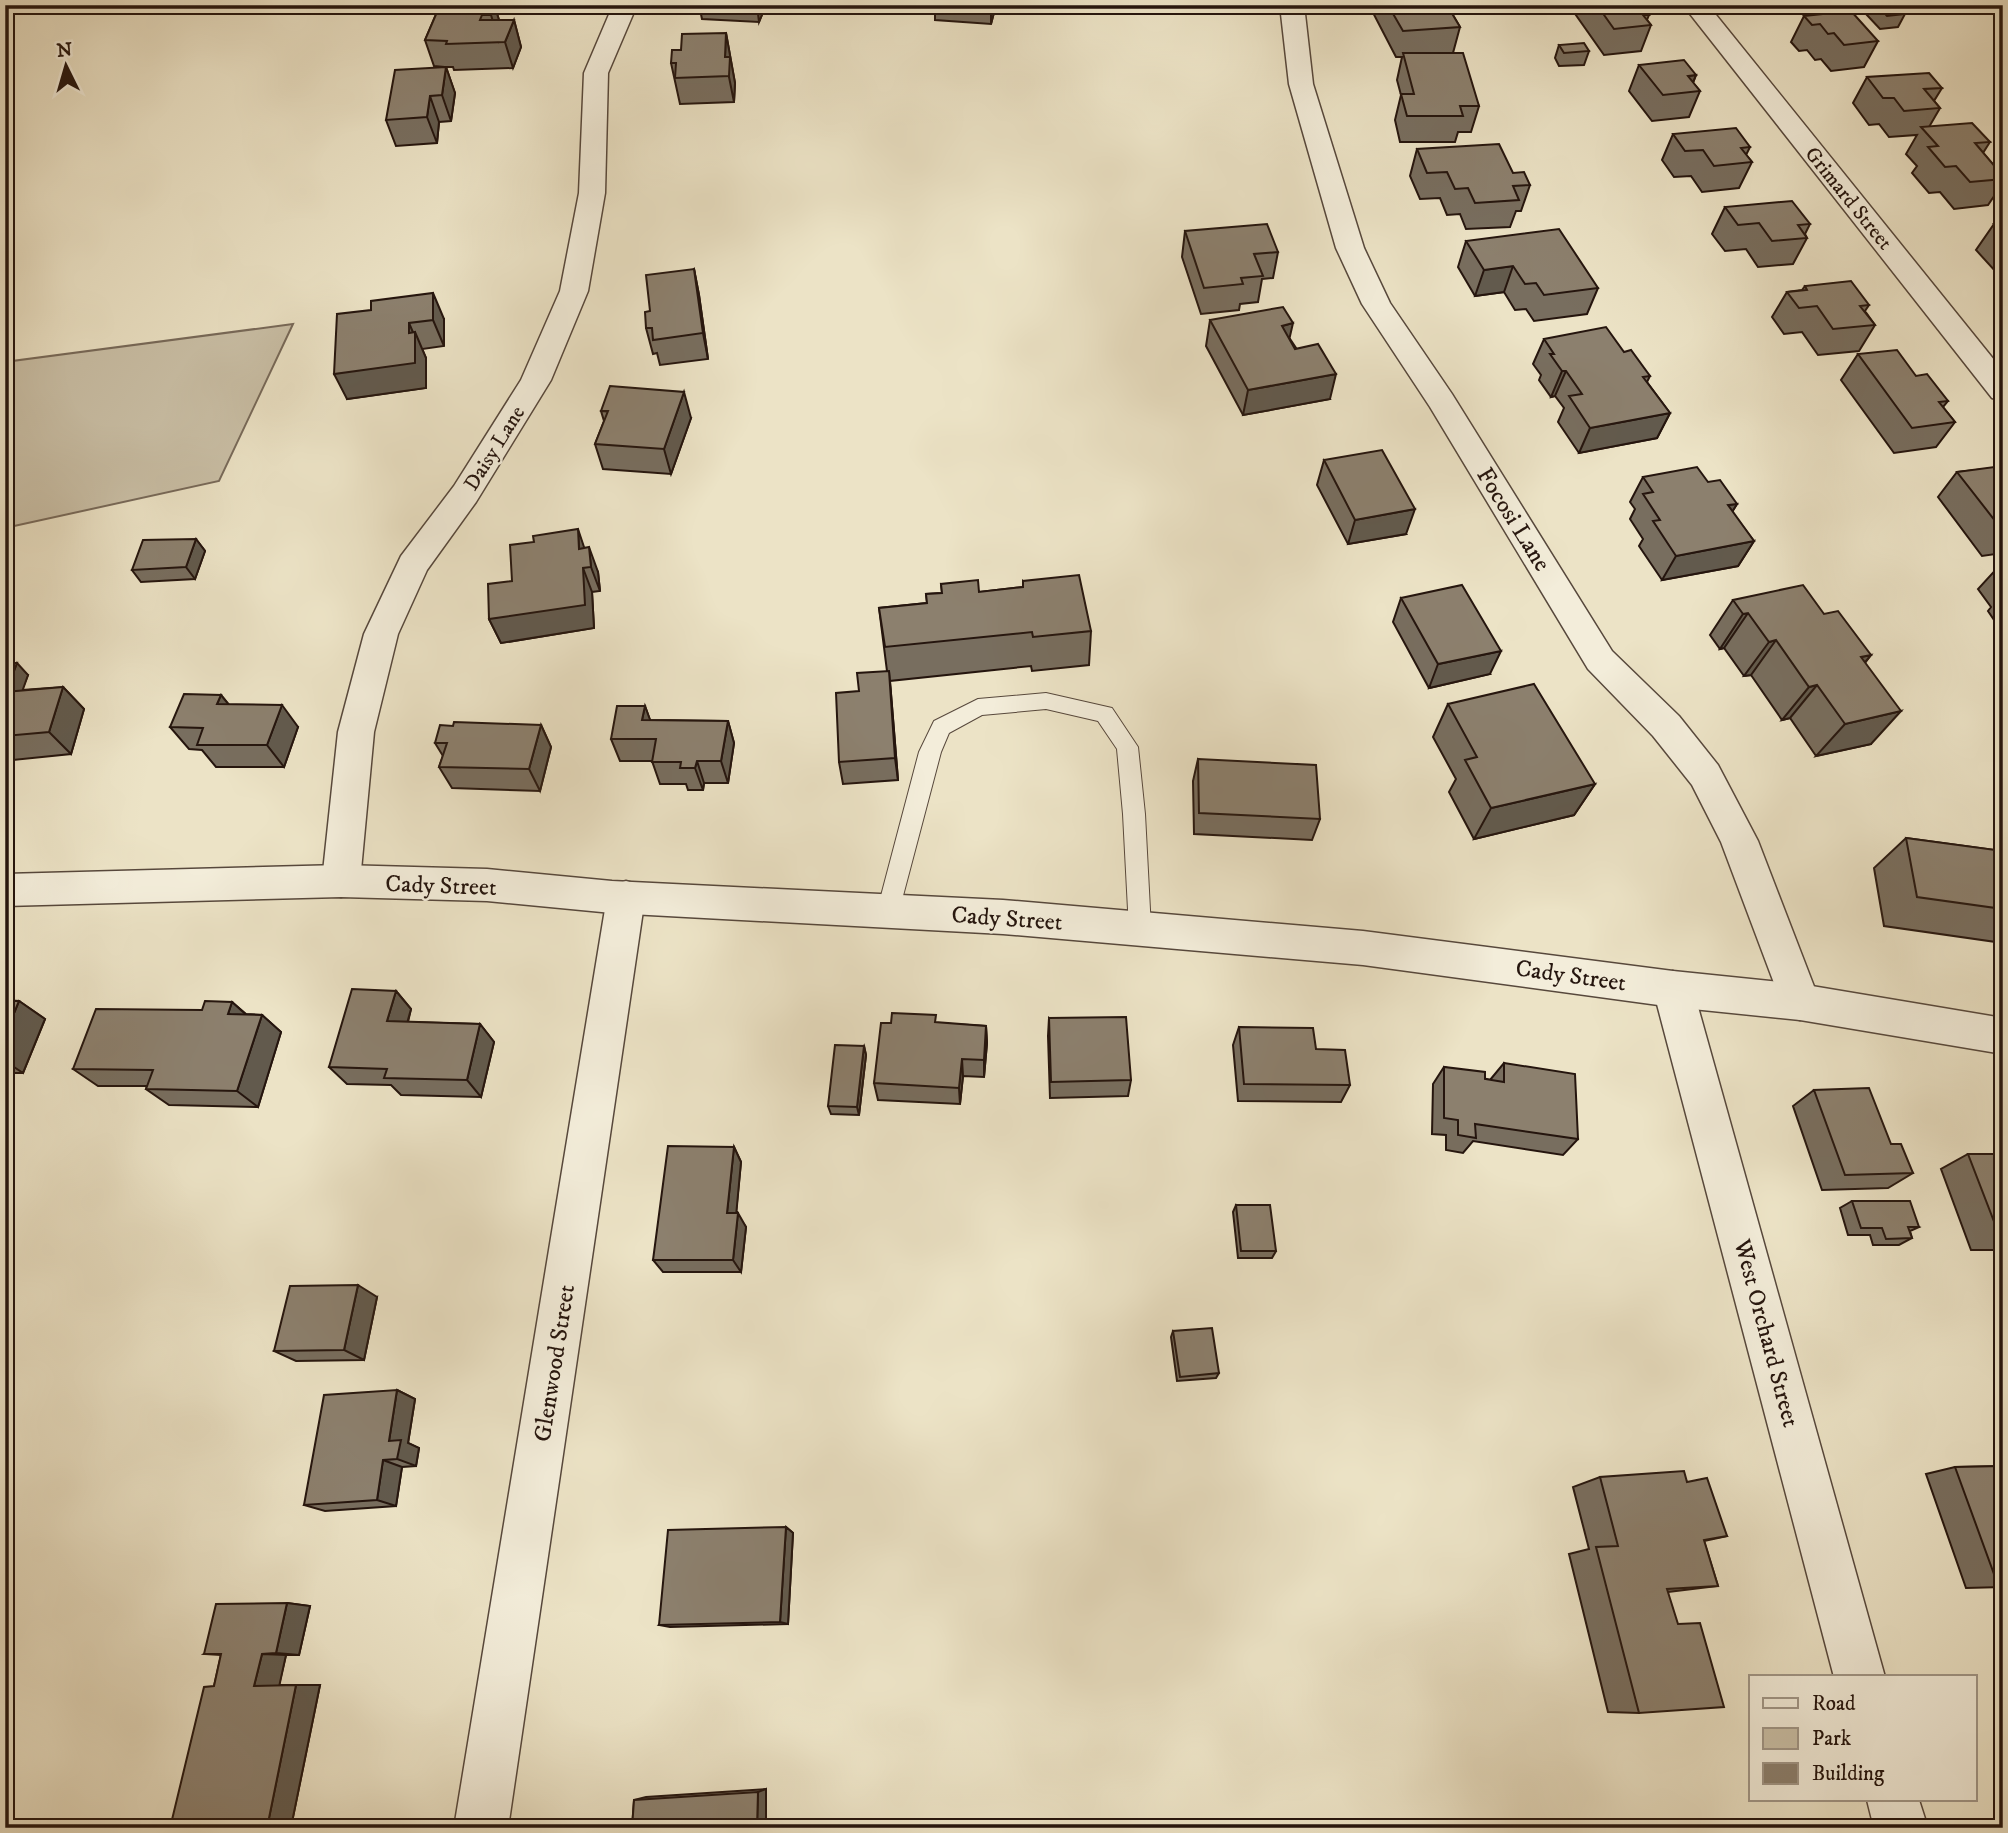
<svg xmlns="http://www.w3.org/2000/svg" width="2008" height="1833" viewBox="0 0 2008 1833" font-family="'IM FELL DW Pica',serif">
  <rect width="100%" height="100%" fill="#ece3c6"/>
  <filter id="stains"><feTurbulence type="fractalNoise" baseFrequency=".00286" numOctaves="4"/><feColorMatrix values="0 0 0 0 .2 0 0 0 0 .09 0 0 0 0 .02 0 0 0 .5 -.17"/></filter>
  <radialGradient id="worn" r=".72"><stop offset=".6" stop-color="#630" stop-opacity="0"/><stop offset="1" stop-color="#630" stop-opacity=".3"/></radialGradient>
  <path fill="#cac0a7" stroke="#786a5a" stroke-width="2" d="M293,324L219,481L5,528V362Z"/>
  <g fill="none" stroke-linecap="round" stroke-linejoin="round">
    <defs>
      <path id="service" d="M1046,693L1112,708L1138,747L1145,814L1151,929L1148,936L1140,939L1132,936L1129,929L1123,814L1117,749L1098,721L1046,709L982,715L949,733L941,752L899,911L896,918L888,921L880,918L877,911L919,752L934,721L978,699Z"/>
      <path id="minor" d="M613,5H637L608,73L605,193L588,291L551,380L476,502L427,570L398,634L374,732L360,881L354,892L341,897L328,892L322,881L338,732L364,634L401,556L454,486L521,380L560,291L579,193L584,73Z
        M1280,5H1304L1313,84L1364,248L1390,303L1452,394L1612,651L1679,716L1718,765L1758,841L1820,1002L1814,1015L1800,1020L1786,1015L1721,842L1692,785L1653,736L1588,669L1430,407L1362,304L1336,248L1289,84Z
        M1683,5H1708L2003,371V401L1992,398Z
        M626,881L639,885L645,897L508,1828H454L607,897L613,885Z
        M1673,971L1687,976L1693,989L1885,1677H1834L1653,989L1659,976Z
        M1867,1800H1919L1928,1828H1874Z"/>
      <path id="tertiary" d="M341,865L487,869L612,881L1003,900L1363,931L1673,971L1800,984L2003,1018V1054L1800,1020L1673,1007L1363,965L1003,934L612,913L487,901L341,897L5,906V874Z"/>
    </defs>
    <use href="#service" stroke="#57483c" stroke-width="2"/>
    <use href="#minor" stroke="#57483c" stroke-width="3"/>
    <use href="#tertiary" stroke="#57483c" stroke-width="3"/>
    <use href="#service" fill="#f3edda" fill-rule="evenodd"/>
    <use href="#minor" fill="#f3edda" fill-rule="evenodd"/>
    <use href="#tertiary" fill="#f3edda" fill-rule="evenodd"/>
  </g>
  <path fill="#786e5f" stroke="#25150e" stroke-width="2" d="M440,5H492L493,7H495L499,20H514L521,47L513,68L454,70L453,67H446L455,93L451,121L439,122L437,143L396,146L386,120L445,67L434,66L425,40Z
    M699,5H766L759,22L702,19Z
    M935,5H996L991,24L935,20Z
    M1369,5H1447L1460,27L1453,53L1479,106L1471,132H1458L1455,142H1400L1395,120L1401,95L1397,80L1402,57H1396Z
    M1572,5H1642L1649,15L1647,20L1651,25L1641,51L1604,55L1571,8Z
    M1780,5H1814L1813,7L1784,9Z
    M1870,5H1897L1905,14L1898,27L1880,29L1866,14Z
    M1804,16L1878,41L1864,67L1831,71L1821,59L1815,60L1807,50L1799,51L1791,42Z
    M726,33L735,83L734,102L680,104L671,63L681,50Z
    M1559,45L1589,51L1584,65L1559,66L1555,58Z
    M1639,65L1696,75L1693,83L1700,91L1689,117L1652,121L1629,91Z
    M1867,77L1942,88L1934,101L1940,108L1929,127L1990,142L1983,153L2003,176V183L1988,205L1954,209L1940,192L1929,193L1912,173L1917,166L1906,154L1917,135L1889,137L1879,124L1869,125L1853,103Z
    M1673,134L1750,147L1746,155L1752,162L1739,188L1702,192L1691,176L1674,177L1662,160Z
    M1417,149L1513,173L1530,185L1521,211H1516L1510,227L1466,229L1460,214L1447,215L1440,198L1420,199L1410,176Z
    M1725,207L1810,224L1805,234L1807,238L1793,264L1758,267L1746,249L1725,251L1712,234Z
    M2003,223V271L1996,272L1976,250L1994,224Z
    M1185,231L1278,252L1273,278L1262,279L1258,302L1240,304L1239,310L1201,314L1182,257Z
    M1466,241L1598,288L1587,314L1534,321L1526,309L1515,310L1504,292L1475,296L1458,267Z
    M694,269L699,295L708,359L660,365L657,353L653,354L646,328L650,311Z
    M1805,286L1869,305L1865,311L1875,325L1859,351L1818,355L1802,332L1784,334L1772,317L1787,292L1802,290Z
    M337,314L444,319V346L422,349L426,358V388L347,399Z
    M1210,320L1290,339L1330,399L1243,415L1206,346Z
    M1544,339L1624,352L1650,376L1647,382L1670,413L1657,438L1579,453L1558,422L1564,408L1555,396L1551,397L1539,380L1541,375L1533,364Z
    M1858,354L1916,376L1948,401L1943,407L1955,422L1936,447L1894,453L1841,380Z
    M601,411L691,418L671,474L603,469L595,444L604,421Z
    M1324,460L1406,534L1348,544L1317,485Z
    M2003,467V553L1982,556L1938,497L1957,472Z
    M1643,477L1708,482L1737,504L1732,512L1754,541L1738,566L1662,580L1639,546L1643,539L1630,519L1635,509L1630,502Z
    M196,539L205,551L195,579L141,582L132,570Z
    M585,548L598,572L600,591L592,592L594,628L501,643L489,619L512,581Z
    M2003,564V622L1996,623L1988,611L1991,607L1978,589L2000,565Z
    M1023,581L1091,631L1089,665L1032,671L1031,666L890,681L898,780L843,784L839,762L859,691L887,671L879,608L927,603L926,594L942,593L941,584L979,592L1023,587Z
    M1401,598L1490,674L1429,688L1393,622Z
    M1733,600L1824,614L1871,655L1865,663L1871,744L1816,756L1790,718L1782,720L1751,675L1744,676L1724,648L1720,649L1710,635Z
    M5,664L28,675L22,690L63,687L84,709L71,754L13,760L5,752Z
    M221,695L229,705L298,727L284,767H216L202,750L189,749L170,727Z
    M1448,704L1595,784L1574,815L1474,839L1449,792L1456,779L1433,737Z
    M645,706L650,720L728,721L734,743L728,783H704L703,790H688L686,784H660L652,761H620L611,739Z
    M541,725L551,747L540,791L452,788L439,767L443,756L435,743Z
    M1198,759L1320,819L1312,840L1194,834L1193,781Z
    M1906,838L2003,851V943L1884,926L1874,868Z
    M396,991L411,1009L408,1022L480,1024L494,1042L481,1097L401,1095L391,1085L347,1084L329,1067Z
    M5,1000L19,1001L45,1019L23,1073H5Z
    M232,1002L246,1014L262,1015L281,1032L258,1107L169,1105L146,1089L147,1086H98L73,1069L202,1010Z
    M1049,1018L1131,1080L1128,1096L1050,1098L1048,1036Z
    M891,1023H936L986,1026L987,1043L984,1077L963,1076L960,1104L878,1100L874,1083Z
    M1239,1027L1316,1049L1350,1085L1341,1102L1238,1101L1233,1045Z
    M864,1046L866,1055L859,1115L831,1114L828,1106Z
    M1504,1063L1578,1139L1563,1155L1473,1141L1463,1153L1446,1150V1135L1432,1134L1433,1084L1444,1067L1490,1080Z
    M1814,1090L1891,1144L1913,1173L1888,1188L1822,1190L1793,1106Z
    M734,1147L741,1162L736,1213L746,1227L741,1272H663L653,1260Z
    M1968,1154H2003V1250H1971L1941,1169Z
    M1852,1201L1919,1227L1910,1231L1912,1238L1899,1245H1873L1870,1235H1848L1840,1208Z
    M1236,1205L1276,1251L1272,1258H1238L1233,1212Z
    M377,1297L364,1360L296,1361L274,1351Z
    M1173,1331L1219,1373L1216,1378L1177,1381L1171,1337Z
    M397,1390L415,1399L408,1443L419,1448L416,1466L402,1467L396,1506L325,1511L304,1505Z
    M2003,1466V1587L1966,1588L1926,1474L1955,1467Z
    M1600,1477L1687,1482L1727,1536L1704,1541L1718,1586L1668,1592L1639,1713L1608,1712L1569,1554L1589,1549L1573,1487Z
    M786,1527L793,1533L788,1624L670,1627L659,1625Z
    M287,1603L310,1606L299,1655H286L279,1685H320L291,1827L285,1828H170L214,1686L221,1655L204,1654Z
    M766,1789V1828H632L634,1800L646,1797Z"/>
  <path fill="#625a4d" stroke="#25150e" stroke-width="2" d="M485,5H492L494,10L495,7L503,33L499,41L491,15H487Z
    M757,5H766L759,22Z
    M991,5H996L991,24Z
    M514,20L521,47L513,68L505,42Z
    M726,33L735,83L734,102L725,57Z
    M446,67L455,93L451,121L442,95Z
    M1696,75L1689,92L1688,76Z
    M430,96L439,122L437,143L427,117Z
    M1513,266L1504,292L1475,296L1484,270Z
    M694,269L699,295L708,359L703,333Z
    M433,293L444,319V346L433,320Z
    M409,323L415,337V332L426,358V388L347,399L334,374L409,333Z
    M1293,323L1287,349L1282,326Z
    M1562,371H1566L1555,396L1551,397Z
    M1336,374L1330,399L1243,415L1248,390Z
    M684,392L691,418L671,474L664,449Z
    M1670,413L1657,438L1579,453L1590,428Z
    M1737,504L1722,528L1728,505Z
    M1415,509L1406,534L1348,544L1355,520Z
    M578,529L586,553L579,549Z
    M196,539L205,551L195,579L186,567Z
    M1754,541L1738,566L1662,580L1676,556Z
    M589,547L598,572L600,591L591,567Z
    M583,568L592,592L594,628L501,643L489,619Z
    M1748,613L1724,648L1720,649L1743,614Z
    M1776,640L1751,675L1744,676L1769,642Z
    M1501,651L1490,674L1429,688L1438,664Z
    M1871,655L1843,689L1861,657Z
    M17,663L28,675L16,709L5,694Z
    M889,671L891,694L898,780L895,758Z
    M1817,685L1790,718L1782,720L1809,687Z
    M63,687L84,709L71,754L49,732Z
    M221,695L239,717L217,704Z
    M282,705L298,727L284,767L267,745Z
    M645,706L653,728L642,720Z
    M1901,711L1871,744L1816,756L1845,724Z
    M728,721L734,743L728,783L721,761Z
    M541,725L551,747L540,791L529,769Z
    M697,761L704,783L703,790L695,768Z
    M1595,784L1574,815L1474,839L1491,808Z
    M396,991L411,1009L403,1038L387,1021Z
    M19,1001L45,1019L23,1073L5,1061V1035Z
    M232,1002L252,1020L228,1014Z
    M262,1015L281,1032L258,1107L237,1091Z
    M480,1024L494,1042L481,1097L467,1080Z
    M986,1026L987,1043L984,1077V1060Z
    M864,1046L866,1055L859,1115L857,1107Z
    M962,1059L963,1076L960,1104L959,1088Z
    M734,1147L741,1162L735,1227L727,1213Z
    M738,1213L746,1227L741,1272L733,1260Z
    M358,1285L377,1297L364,1360L344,1350Z
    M397,1390L415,1399L408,1443L419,1448L416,1466L397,1459L389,1441Z
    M383,1460L402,1467L396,1506L377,1500Z
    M786,1527L793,1533L788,1624L780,1622Z
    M287,1603L310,1606L299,1655L276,1653Z
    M262,1654L286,1655L279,1687L254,1686Z
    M296,1685H320L291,1827L267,1828Z
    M766,1789V1828H757L758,1792Z"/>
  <path fill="#8c806e" stroke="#25150e" stroke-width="2" d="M440,5H485L484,7H495L491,15H482L480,20H514L505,42L446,44L447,41L425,40Z
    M1388,5H1447L1460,27L1403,31Z
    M1597,5H1642L1649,15H1643L1651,25L1614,29Z
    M1877,5H1897L1905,14L1887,16Z
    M1851,11L1878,41L1844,45L1834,33L1828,34L1820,24L1812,25L1804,16Z
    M726,33L725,57H730L729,76L675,78L676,63H671L672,50H681L682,34Z
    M1584,43L1589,51L1564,53L1559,45Z
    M1403,53H1463L1479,106H1460L1463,116H1407L1401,94H1414Z
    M1684,60L1696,75L1688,76L1700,91L1663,95L1639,65Z
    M446,67L442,95L430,96L427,117L386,120L395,70Z
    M1929,73L1942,88L1924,89L1940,108L1904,111L1894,98H1883L1867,77Z
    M1972,123L1990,142L1975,143L2003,176V179L1970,182L1956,166L1945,167L1928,147L1938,146L1921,127Z
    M1736,128L1750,147L1741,148L1752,162L1714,166L1703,150L1685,151L1673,134Z
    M1499,144L1513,173L1524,172L1530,185L1513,186L1519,200L1475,203L1468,188L1455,189L1447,172L1427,173L1417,149Z
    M1792,201L1810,224L1798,225L1807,238L1772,241L1759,223L1738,225L1725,207Z
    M2003,223V234L1994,224Z
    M1267,224L1278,252L1254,254L1263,276L1241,278L1243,284L1204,288L1185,231Z
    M1559,229L1598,288L1544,295L1536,283L1525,284L1513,266L1484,270L1466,241Z
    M694,269L703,333L653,340L652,328H646L645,312L650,311L646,275Z
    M1851,281L1869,305L1860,306L1875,325L1833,329L1817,306L1799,308L1787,292L1807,290L1805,286Z
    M433,293V320L409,323V333L415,332V363L334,374L337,314L371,310V301Z
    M1283,307L1293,323L1282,326L1295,349L1318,344L1336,374L1248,390L1210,320Z
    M1606,327L1624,352L1631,350L1650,376L1643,377L1670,413L1590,428L1569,396L1582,394L1566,371H1562L1550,354H1554L1544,339Z
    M1897,350L1916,376L1927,374L1948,401L1939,402L1955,422L1912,428L1858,354Z
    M610,386L684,392L664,449L595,444L608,411H601Z
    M1382,450L1415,509L1355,520L1324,460Z
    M2002,466L2003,467V531L1957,472Z
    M1697,467L1708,482L1720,480L1737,504L1728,505L1754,541L1676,556L1653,521L1660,520L1643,494L1653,492L1643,477Z
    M578,529L579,549L589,547L591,567L583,568L585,605L489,619L488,584L512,581L510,545L534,542L533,536Z
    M196,539L186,567L132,570L143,540Z
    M1079,575L1091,631L1033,637L1032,632L885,647L879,608L927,603L926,594L942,593L941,584L978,580L979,592L1023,587V581Z
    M1462,585L1501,651L1438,664L1401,598Z
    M1803,585L1824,614L1838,611L1871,655L1861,657L1901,711L1845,724L1817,685L1809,687L1776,640L1769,642L1748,613L1743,614L1733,600Z
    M17,663L6,692H5V664Z
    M889,671L895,758L839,762L836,693L859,691L857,673Z
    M1534,684L1595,784L1491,808L1465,760L1477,757L1448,704Z
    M63,687L49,732L5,736V692Z
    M184,694L221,695L217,704L282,705L267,745H197L203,728L170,727Z
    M617,706H645L642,720L728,721L721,761H697L695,768H680L681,762H652L656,739H611Z
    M454,722L541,725L529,769L439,767L447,743H435L440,725L453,726Z
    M1198,759L1316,765L1320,819L1199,813Z
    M1906,838L2003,851V909L1917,897Z
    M352,989L396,991L387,1021L480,1024L467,1080L384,1078L387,1069L329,1067Z
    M5,1001H19L5,1035Z
    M205,1001L232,1002L228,1014L262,1015L237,1091L146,1089L153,1070L73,1069L96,1009L202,1010Z
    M892,1013L936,1015L935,1022L986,1026L984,1060L962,1059L959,1088L874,1083L881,1023H891Z
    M1126,1017L1131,1080L1051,1082L1049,1018Z
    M1239,1027L1313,1028L1316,1049L1345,1050L1350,1085L1244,1084Z
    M835,1045L864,1046L857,1107L828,1106Z
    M1504,1063L1575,1074L1578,1139L1475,1124L1476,1138L1458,1135V1120L1444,1118V1067L1485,1072V1079L1504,1082Z
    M1869,1088L1891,1144H1901L1913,1173L1845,1175L1814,1090Z
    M668,1146L734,1147L727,1213H738L733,1260H653Z
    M1968,1154H2003V1237H2000Z
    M1852,1201H1910L1919,1227H1908L1912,1238L1886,1239L1882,1228H1861Z
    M1236,1205H1270L1276,1251H1241Z
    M358,1285L344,1350L274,1351L290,1286Z
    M1212,1328L1219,1373L1180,1377L1173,1331Z
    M397,1390L389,1441L401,1440L397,1459L383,1460L377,1500L304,1505L324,1395Z
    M2003,1466V1585H1998L1955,1467Z
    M1684,1471L1687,1482L1707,1478L1727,1536L1704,1540L1718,1586L1667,1589L1678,1624L1700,1623L1724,1707L1639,1713L1596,1547L1618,1546L1600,1477Z
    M786,1527L780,1622L659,1625L668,1530Z
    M287,1603L276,1653L262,1654L254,1686L296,1685L267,1828H170L204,1687L214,1686L221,1654H204L216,1604Z
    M758,1792L757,1828H632L634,1800Z"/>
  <g text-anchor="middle" stroke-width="5" stroke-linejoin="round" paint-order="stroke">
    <g font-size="21" fill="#25150e" stroke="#f3edda">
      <text transform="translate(1849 198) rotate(51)" y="7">Grimard Street</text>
      <text transform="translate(494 448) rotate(-58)" y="7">Daisy Lane</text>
    </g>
    <g font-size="24" fill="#25150e" stroke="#f3edda">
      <text transform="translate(1514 519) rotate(58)" y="8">Focosi Lane</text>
      <text transform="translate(441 885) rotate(2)" y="8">Cady Street</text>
      <text transform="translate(1007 918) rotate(4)" y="8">Cady Street</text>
      <text transform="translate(1571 975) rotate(8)" y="8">Cady Street</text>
      <text transform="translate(1767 1333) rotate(75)" y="8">West Orchard Street</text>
      <text transform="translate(554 1363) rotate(-81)" y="8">Glenwood Street</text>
    </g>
  </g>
  <rect width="2008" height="1833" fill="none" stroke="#ece3c6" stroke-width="28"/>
  <rect x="7" y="7" width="1994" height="1819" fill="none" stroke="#25150e" stroke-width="3.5"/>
  <rect x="14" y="14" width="1980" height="1805" fill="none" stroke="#25150e" stroke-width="2"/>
  <rect x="1749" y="1675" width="228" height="126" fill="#f3edda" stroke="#a19788" stroke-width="2"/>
  <rect x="1763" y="1698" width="35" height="10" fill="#f3edda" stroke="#a19788" stroke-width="2"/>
  <text x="1812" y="1710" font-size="21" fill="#25150e">Road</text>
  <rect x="1763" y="1728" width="35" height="21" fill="#cac0a7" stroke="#a19788" stroke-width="2"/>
  <text x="1812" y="1745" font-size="21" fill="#25150e">Park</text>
  <rect x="1763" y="1763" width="35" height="21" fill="#8c806e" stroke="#a19788" stroke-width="2"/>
  <text x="1812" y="1780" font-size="21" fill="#25150e">Building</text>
  <g transform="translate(66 66) rotate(355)" stroke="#f3edda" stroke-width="5" paint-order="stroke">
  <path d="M0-5L12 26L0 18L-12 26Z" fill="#25150e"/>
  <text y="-10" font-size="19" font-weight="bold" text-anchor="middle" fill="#25150e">N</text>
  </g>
  <rect width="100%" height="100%" filter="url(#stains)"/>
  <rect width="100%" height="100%" fill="url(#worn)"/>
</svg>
